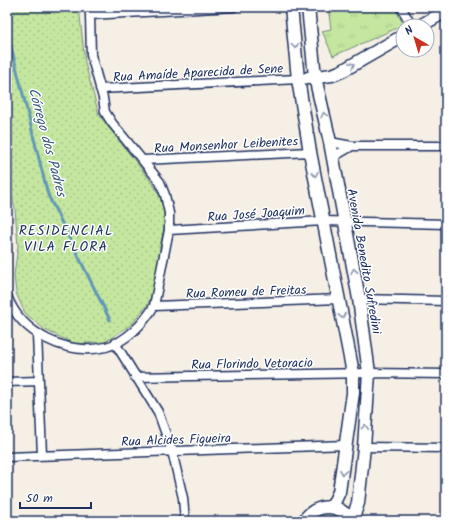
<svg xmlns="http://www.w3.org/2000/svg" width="453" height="528" viewBox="0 0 453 528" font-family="Kalam,sans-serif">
  <defs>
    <pattern id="grass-dots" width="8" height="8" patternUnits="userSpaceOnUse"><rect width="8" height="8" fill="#c4e69f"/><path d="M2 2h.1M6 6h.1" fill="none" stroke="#a8c68b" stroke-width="1.8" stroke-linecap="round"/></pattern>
    <pattern id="park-tufts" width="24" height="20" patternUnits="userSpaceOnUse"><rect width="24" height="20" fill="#c4e69f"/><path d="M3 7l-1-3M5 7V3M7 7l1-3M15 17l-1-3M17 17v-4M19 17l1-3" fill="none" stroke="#a8c68b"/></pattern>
  </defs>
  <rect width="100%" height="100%" fill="#f6efe6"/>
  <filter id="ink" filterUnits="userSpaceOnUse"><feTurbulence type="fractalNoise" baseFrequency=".025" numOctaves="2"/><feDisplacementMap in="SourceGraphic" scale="8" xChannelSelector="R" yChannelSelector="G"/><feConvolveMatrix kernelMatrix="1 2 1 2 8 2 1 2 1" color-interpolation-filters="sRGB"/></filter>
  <g filter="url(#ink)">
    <path fill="url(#grass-dots)" stroke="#708a7e" d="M7,7H79L85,63L99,115L154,185L163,203L165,223L160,247L159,275L148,304L132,324L105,342L75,344L45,330L25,313L16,293L14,275L18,246L15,209L7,181Z
      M330,513L339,516L344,521H309L318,514Z"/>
    <path fill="url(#park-tufts)" stroke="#708a7e" d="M328,7H394L404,25L333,56L322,31L331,29Z"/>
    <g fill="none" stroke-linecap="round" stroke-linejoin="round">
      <path stroke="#6197b6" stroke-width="3" d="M7,30L48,195L110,320"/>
      <defs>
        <path id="street" d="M401,7L412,26
          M90,15L234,7
          M100,89L298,79
          M330,142L352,146H446
          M333,157L352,146
          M144,160L310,152
          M169,230L324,221L446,224
          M7,296C21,334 67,356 106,347C126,342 144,323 154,306L169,230V213L165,195L160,182L152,172L112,123L105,112L103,98L91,55L90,15L89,7
          M359,299L446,301
          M154,306L339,299
          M37,334L42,455
          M115,343L158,412L172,451L183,498L185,521
          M135,377L369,373L446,374
          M7,382L39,381
          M364,447L446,448
          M7,457L347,445"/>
        <path id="secondary" d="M291,7L298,79L310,152L353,373V393L339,492L332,507
          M308,7L315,77L330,142L359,299L369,373L364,447L358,503L352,521
          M420,26L446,11
          M308,78L332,75L342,71L403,36
          M304,521C315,503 340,502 351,521"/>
      </defs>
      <use href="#street" stroke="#1b2f5e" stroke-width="11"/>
      <use href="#secondary" stroke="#1b2f5e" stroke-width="15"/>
      <use href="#street" stroke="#fff" stroke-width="8"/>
      <use href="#secondary" stroke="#fff" stroke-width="12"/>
    </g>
    <defs><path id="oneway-chevron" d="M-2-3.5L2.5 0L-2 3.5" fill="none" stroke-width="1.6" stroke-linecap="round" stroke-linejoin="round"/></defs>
    <g stroke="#8d97ae">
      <use href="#oneway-chevron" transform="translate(295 46) rotate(84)"/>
      <use href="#oneway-chevron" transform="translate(352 65) rotate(-30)"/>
      <use href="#oneway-chevron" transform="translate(324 115) rotate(-103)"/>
      <use href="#oneway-chevron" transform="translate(315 174) rotate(79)"/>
      <use href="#oneway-chevron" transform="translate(354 271) rotate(-100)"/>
      <use href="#oneway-chevron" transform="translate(342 316) rotate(78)"/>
      <use href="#oneway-chevron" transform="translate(365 427) rotate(-86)"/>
      <use href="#oneway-chevron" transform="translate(343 472) rotate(99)"/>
    </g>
  </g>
  <g text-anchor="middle" stroke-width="3" stroke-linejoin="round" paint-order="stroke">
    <g font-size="13" fill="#1b2f5e" stroke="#fff">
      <text transform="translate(198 72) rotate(-3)" y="5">Rua Amaíde Aparecida de Sene</text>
      <text transform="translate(226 144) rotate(-3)" y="5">Rua Monsenhor Leibenites</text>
      <text transform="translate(256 213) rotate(-4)" y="5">Rua José Joaquim</text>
      <text transform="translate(365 261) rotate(80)" y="5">Avenida Benedito Sufredini</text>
      <text transform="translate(246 291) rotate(-2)" y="5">Rua Romeu de Freitas</text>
      <text transform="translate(252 363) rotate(-1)" y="5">Rua Florindo Vetoracio</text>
      <text transform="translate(176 439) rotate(-2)" y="5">Rua Alcides Figueira</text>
    </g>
    <g font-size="14" font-style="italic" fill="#385a82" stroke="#fff">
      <text transform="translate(48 142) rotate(75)" y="5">Córrego dos Padres</text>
    </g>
    <g font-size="14" letter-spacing="1" fill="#1b2f5e" stroke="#fff">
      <text x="66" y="235">RESIDENCIAL<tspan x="66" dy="16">VILA FLORA</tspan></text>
    </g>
  </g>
  <rect width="453" height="528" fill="none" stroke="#fff" stroke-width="24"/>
  <rect x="12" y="12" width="429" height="504" fill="none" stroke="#1b2f5e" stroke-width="1.5" filter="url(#ink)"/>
  <g transform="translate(415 38) rotate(322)"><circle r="19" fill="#ffffff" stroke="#a4acbf"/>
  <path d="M0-3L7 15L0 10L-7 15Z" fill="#c8321e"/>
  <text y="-6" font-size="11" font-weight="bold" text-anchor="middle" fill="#1b2f5e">N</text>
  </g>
  <path d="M20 502v6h71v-6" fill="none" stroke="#1b2f5e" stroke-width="2"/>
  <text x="26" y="502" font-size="12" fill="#1b2f5e" stroke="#ffffff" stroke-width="3" paint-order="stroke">50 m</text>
</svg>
